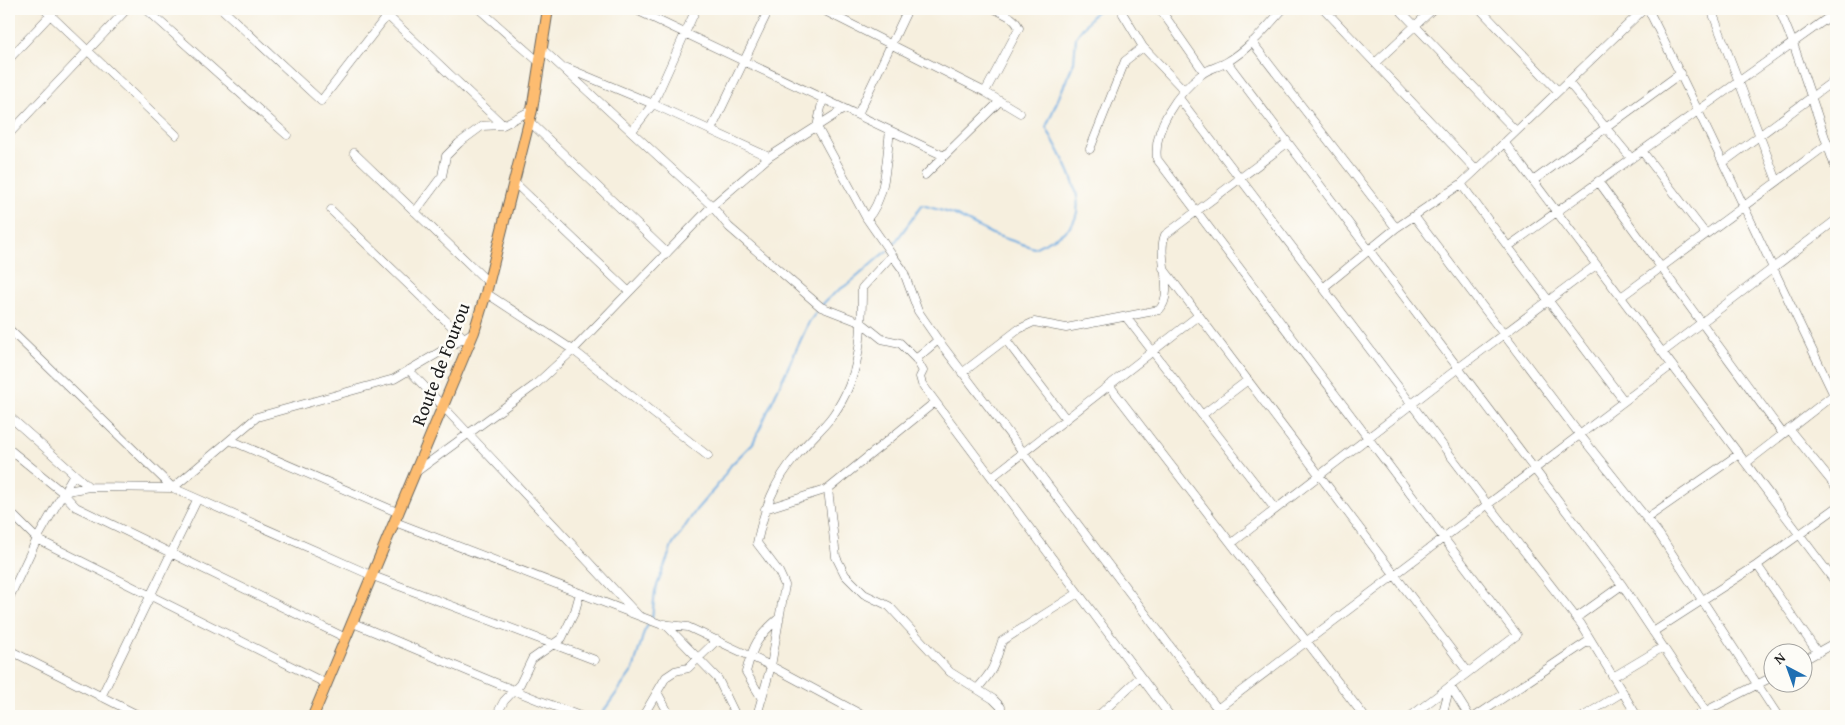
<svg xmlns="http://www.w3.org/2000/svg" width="1845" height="725" viewBox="0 0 1845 725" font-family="'Gentium Book Plus',serif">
  <rect width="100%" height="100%" fill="#fdfcf7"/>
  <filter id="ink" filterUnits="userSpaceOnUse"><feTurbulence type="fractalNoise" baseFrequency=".02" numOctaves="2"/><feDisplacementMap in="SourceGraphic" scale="10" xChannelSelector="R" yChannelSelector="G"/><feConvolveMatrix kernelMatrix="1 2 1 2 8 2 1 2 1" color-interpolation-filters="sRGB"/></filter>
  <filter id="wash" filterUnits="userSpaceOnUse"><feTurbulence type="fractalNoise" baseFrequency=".0096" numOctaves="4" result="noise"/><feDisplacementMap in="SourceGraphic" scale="20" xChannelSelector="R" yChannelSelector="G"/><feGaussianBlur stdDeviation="1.12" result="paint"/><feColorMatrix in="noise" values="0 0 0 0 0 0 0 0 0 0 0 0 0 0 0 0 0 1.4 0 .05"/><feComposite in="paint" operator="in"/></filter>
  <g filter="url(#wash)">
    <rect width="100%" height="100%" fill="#f6efde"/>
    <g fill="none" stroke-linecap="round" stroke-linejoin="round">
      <path stroke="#70ace1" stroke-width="2" d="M891,248L922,205L953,214L992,234L1034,248C1045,242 1060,237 1069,228C1094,203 1058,151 1046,127L1074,62L1076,37L1095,12L1102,9
        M822,305C831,294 842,289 853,280C865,271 874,260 887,251
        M652,619L655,591L672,546L696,510L717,486L731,465L753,443L809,322L819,309
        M600,716L633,670L644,632L649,623"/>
    </g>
  </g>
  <g filter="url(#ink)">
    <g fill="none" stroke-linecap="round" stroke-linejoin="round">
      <defs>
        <path id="minor" d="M44,9L176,135
          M146,9L287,135
          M222,9L321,101L392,9
          M479,9L539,62
          M634,9L944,156
          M821,9L985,92L1020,113
          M1160,9L1204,72
          M1283,9C1266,28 1249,49 1227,62C1219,67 1209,68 1202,74C1178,92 1153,128 1157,159L1517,635L1411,716
          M1324,9L1476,170
          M1399,9L1516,131
          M1480,9L1558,91
          M1648,9C1712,136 1771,266 1834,395
          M1711,9L1777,181
          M1779,9L1793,43L1836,170
          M1123,14L1143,47L1184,90
          M387,15L503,125
          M1252,42L1396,228
          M541,48L712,206L729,227L821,307L862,323L882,339L900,343L916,359L923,371L920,377L922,384L1170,716
          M9,59L56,9
          M1227,62L1622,585L1709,716
          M1375,63L1433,9
          M567,68L653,104L769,157
          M1568,82L1631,158
          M985,92L1019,28C1015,17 1004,14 995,9
          M1179,98L1488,505L1581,624L1637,716
          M858,114L908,9
          M529,121L667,253
          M711,130L769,9
          M632,131L653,104L696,9
          M9,134L127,9
          M1504,142L1836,583
          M1090,149L1125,61L1143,47
          M1642,151L1705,233
          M354,153L489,283
          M1724,162L1836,79
          M925,175L1000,101
          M1533,181L1681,73
          M1598,181L1783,434
          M514,182L629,292
          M1461,184L1624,401
          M331,210L466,340
          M415,212L442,176L446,156L459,143L482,126L503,125L532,110
          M1414,216L1580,435L1659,534L1778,716
          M867,219C887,197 886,159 890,131
          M1509,246L1836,12
          M892,255L903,270L918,311L938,340L1223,716
          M1163,268L1468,672
          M1323,288L1396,228L1461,184L1476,170L1644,9
          M486,293L573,350L708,456
          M1621,297L1828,144
          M1126,317L1275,509
          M9,329L173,488L373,576L595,660
          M1006,340L1066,419
          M1663,352L1836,220
          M916,359L938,340
          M409,370L638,615
          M962,373L1019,329L1034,322L1066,328L1159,310C1176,292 1156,257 1165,235L1287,143
          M1109,385L1364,716
          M1202,415L1248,380
          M9,416L89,487
          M1789,429L1836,487
          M230,440L399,513
          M9,449L62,492L76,507L346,638
          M1746,463L1836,393
          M416,472L535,385L573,350L712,206L769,157L844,109
          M992,477L1199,315
          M828,489L836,557L845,575L864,594L889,606L950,672L993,699L1001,707L1000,716
          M62,492L89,487L173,488L257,417L394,379L474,332
          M765,509L828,489L935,402
          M9,511L37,539L327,684
          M1647,518L1739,454
          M395,522L660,624L688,627L771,666L864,716
          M1232,543L1457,369L1596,265
          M1757,565L1818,653
          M9,598L37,539L74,474
          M1576,618L1622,585
          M353,623C429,654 503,688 580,716
          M665,624L718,679L736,716
          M1653,632L1757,565L1836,508
          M9,650L140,716
          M1802,661L1836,642
          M1613,677L1663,647
          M1450,686L1469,716
          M977,689C995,668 994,666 1002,641L1078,593
          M657,692L670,716
          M101,697L197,500
          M762,699L746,672C753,645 758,636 779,618
          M496,716L504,701L520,684L532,659L562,638L575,611L580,593
          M643,716L666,677L675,671L688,668L717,640
          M759,716L758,712L771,666L785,585L779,572L757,543C764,510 774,481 797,455C808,441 823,429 833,415C861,376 862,334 862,288L892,255L867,219L817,127L823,98
          M1098,716L1140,677
          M1208,716L1672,365
          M1442,716L1450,686
          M1476,716L1590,640
          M1584,716L1623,692
          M1696,716L1772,677"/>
        <path id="major" d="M313,716L474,332L486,293L532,110L548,9"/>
      </defs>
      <use href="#minor" stroke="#686660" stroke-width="9"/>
      <use href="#major" stroke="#686660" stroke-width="12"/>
      <use href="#minor" stroke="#fff" stroke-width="8"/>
      <use href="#major" stroke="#fdbc6f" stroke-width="10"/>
    </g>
  </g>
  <g text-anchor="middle" stroke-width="5" stroke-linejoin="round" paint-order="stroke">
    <g font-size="19" fill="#1c1c1c" stroke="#fdfcf7">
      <text transform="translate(440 364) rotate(-69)" y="7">Route de Fourou</text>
    </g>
  </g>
  <rect width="1845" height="725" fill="none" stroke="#fdfcf7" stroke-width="30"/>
  <g transform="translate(1788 668) rotate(319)"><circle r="24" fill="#fdfcf7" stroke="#a3a29f"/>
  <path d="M0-4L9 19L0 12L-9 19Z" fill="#1f6fb2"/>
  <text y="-8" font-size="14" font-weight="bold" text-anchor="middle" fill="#1c1c1c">N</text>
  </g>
</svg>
